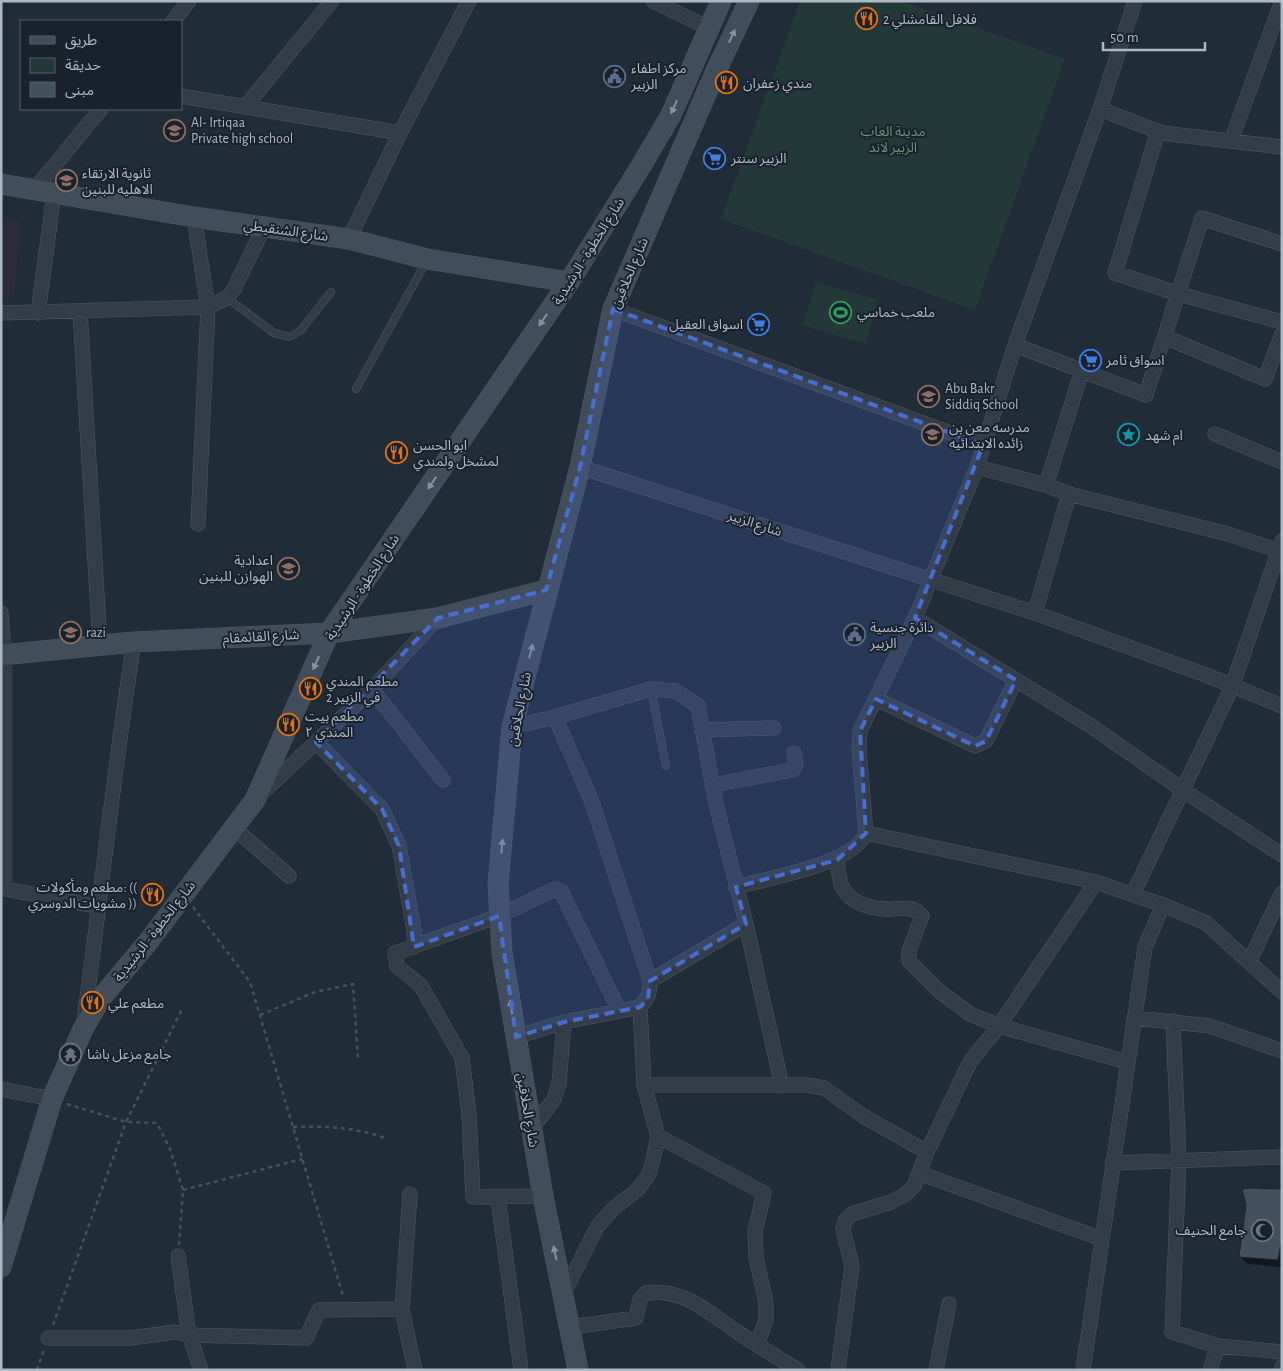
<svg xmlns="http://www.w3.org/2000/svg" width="1283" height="1371" viewBox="0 0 1283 1371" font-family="'Alegreya Sans','Noto Sans Arabic',sans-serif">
  <rect width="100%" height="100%" fill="#202c37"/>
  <path fill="#2c2b39" d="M2,219L21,221L14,298H1Z"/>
  <path fill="#233939" d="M800,1H902L1065,59L975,310L721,219Z
    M816,282L878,300L866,344L802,325Z"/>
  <path fill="#0007" d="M1282,1192V1267L1248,1264L1240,1257Z"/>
  <path fill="#43515f" stroke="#1b242e" d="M1250,1188L1282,1189V1238L1278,1260L1239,1257L1246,1205L1242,1189Z"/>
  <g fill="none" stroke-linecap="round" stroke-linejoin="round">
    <defs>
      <path id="lane" d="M227,298L274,333L290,337L301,330L331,292
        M356,389L427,260
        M651,689L666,766"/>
      <path id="street" d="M653,1L709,28
        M173,21L189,1
        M181,96L400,133
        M245,107L332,1
        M1100,109L1162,133L1282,147
        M1158,131L1115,273L1179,294L1282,322
        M1231,141L1282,1
        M34,190L101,109
        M194,217L208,307L198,524
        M349,239L400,133L469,1
        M613,309L983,445
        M80,311L100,645
        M1,313L208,307L227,298L234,289L264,227
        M38,313L54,194
        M1165,337L1265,379L1282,334
        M1015,345L1146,395L1202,218L1282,244
        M1215,434L1282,462
        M580,467L1035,613L1206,675L1282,706
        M977,467L1046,485L1069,494L1228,534L1282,552
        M1046,485L1082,371
        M1,613L4,654V888
        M1035,613L1069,494
        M915,618L1091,726L1183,790L1282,855
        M372,689L443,780
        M876,699L975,746L986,741L1016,680
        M512,727L555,717L651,689L676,691L698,706L716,804L746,924L782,1086
        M702,730L774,728
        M316,742L382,809L399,846L414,930V947
        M712,785L793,770L796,765L794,753
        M261,794L372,689L438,618
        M234,828L289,876
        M866,833L1096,882L1163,905L1206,923L1282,992
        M837,860C838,868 839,879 842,887C851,905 876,910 894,909C906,908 913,906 922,916L909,951V961L938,990L970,1014L999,1026L1127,1062
        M736,887C768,878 853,865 866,833L859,748L860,731L915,618L977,467L1015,345L1100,109L1135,1
        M1,888L100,907
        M1133,894L1232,687L1282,541
        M1249,962L1282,893
        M650,981L746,924
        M1135,1018L1210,1026L1282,1051
        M84,1021C101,895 114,768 134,642
        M1173,1021L1179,1160L1172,1332L1218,1346
        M516,1037L564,1022L640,1007C648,999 650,993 650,981L592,802L555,717
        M644,1085H807L824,1088L863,1116L927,1152
        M1,1089L52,1099
        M531,1129L553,1101L559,1084L564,1022
        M658,1136L764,1193L755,1231L756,1257L766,1303V1320L757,1345
        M1112,1163L1282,1157
        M919,1173L1102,1239
        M410,1194L402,1309L415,1370
        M543,1196L473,1197L469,1114L462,1058L421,986L397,966L395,953L499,916L555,889L561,891L619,1010
        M498,1198L521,1370
        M178,1256L189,1335L201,1370
        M564,1293L597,1227L613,1209L638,1189L648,1176L652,1164L658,1136L644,1085L640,1007
        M571,1327L636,1318L640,1299L646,1293C686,1288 708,1313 739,1333C758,1346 778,1358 798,1370
        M48,1338H130L175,1332L189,1335L306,1338L319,1310L402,1309
        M838,1370L852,1266L843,1229L846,1219L852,1214L891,1202L906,1194L914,1186L927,1152L970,1062L999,1026L1096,882
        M936,1370L949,1304
        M1083,1370L1145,947L1163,905
        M1210,1370L1218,1346L1282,1352
        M1281,1370L1282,1367"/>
      <path id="secondary" d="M1,184L194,217L349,239L427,259L569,282
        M1,655L134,642L329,633L438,618L546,590
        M1,1267L52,1099L83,1029L101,998L148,942L255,800L329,633L569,282L641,166L671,115L721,1
        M578,1370L543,1196L502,953L498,884L512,727L580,467L613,309L716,71L749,1"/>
    </defs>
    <use href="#lane" stroke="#4e5863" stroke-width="8"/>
    <use href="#street" stroke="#4e5863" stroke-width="15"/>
    <use href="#secondary" stroke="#4e5863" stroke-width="21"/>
    <path stroke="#3f5556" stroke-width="2.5" stroke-dasharray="4 4" stroke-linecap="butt" d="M193,907L250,982L343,1296
      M260,1015L315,992L353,984L358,1059
      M67,1104L126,1122L157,1123L170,1149L183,1190L179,1245
      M293,1127C326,1126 354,1127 385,1138
      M183,1190L302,1159
      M53,1325L126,1122L183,1007
      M37,1370L44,1349"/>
    <use href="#lane" stroke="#333d48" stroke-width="7"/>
    <use href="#street" stroke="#333d48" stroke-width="14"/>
    <use href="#secondary" stroke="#414d5b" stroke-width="20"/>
  </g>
  <defs><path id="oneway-solid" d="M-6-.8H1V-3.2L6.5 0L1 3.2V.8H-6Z" transform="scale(1.25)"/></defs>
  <g fill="#8793a0">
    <use href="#oneway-solid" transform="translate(732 36) rotate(-65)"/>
    <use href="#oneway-solid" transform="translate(674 107) rotate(114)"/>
    <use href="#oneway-solid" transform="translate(543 320) rotate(124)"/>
    <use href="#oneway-solid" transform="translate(432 483) rotate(124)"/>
    <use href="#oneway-solid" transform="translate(531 651) rotate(-76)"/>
    <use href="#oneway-solid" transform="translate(316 663) rotate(114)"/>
    <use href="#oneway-solid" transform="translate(502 846) rotate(-85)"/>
    <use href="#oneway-solid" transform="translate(511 1007) rotate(-99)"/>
    <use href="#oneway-solid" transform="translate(555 1253) rotate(-102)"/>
  </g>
  <path fill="#486ed2" fill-opacity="0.2" stroke="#486ed2" stroke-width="4" stroke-dasharray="10 6" stroke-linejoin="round" d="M613,309L983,445L915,618L1016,680L986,741L975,746L876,699L860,731L866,833L837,860L736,887L746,924L650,981L648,999L640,1007L564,1022L516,1037L499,916L414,947L399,846L382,809L316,742L438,618L546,590L580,467Z"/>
  <defs>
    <symbol id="restaurant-ring" viewBox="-11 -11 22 22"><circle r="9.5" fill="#19222c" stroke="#e8710a" stroke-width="1.5"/><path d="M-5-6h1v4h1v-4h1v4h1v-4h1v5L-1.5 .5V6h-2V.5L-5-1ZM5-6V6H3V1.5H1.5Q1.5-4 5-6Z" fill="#e8710a"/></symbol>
    <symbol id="civic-ring" viewBox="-11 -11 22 22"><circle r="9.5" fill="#19222c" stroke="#5c6f8a" stroke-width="1.5"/><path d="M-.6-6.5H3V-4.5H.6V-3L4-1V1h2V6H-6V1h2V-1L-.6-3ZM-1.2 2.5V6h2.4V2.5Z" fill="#5c6f8a"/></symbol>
    <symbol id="school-ring" viewBox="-11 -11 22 22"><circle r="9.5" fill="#19222c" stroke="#8d6e63" stroke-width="1.5"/><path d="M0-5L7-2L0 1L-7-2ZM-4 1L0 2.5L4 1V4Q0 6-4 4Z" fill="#8d6e63"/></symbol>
    <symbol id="supermarket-ring" viewBox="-11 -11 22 22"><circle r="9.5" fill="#19222c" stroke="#3f7fe0" stroke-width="1.5"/><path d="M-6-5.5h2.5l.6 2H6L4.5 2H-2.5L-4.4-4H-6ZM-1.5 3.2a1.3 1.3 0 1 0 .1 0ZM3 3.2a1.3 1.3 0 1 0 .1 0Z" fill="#3f7fe0"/></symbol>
    <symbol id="stadium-ring" viewBox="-11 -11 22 22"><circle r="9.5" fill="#19222c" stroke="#2e9e5b" stroke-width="1.5"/><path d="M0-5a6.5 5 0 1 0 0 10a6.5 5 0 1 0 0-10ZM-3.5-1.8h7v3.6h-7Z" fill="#2e9e5b"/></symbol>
    <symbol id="sight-ring" viewBox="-11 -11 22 22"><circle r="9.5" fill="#19222c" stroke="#0f9aa8" stroke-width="1.5"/><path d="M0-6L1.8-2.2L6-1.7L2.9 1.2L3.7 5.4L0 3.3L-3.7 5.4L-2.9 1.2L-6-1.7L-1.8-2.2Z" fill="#0f9aa8"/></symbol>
    <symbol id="temple-ring" viewBox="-11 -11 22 22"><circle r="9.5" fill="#19222c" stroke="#6b7280" stroke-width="1.5"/><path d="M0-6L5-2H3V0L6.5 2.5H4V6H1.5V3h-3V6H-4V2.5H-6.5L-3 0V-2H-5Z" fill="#6b7280"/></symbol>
    <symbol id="mosque-ring" viewBox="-11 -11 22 22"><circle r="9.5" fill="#19222c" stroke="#6b7280" stroke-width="1.5"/><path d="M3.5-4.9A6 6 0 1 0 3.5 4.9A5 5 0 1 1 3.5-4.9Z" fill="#6b7280"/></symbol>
  </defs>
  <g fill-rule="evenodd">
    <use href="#restaurant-ring" x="854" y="6" width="25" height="25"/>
    <use href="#civic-ring" x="602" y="64" width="25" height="25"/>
    <use href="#restaurant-ring" x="714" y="70" width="25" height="25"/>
    <use href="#school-ring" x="162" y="118" width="25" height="25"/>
    <use href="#supermarket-ring" x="702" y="146" width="25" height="25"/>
    <use href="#school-ring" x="54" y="168" width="25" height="25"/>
    <use href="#stadium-ring" x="828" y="300" width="25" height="25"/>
    <use href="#supermarket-ring" x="746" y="312" width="25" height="25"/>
    <use href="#supermarket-ring" x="1078" y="348" width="25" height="25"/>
    <use href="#school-ring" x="916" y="384" width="25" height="25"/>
    <use href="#school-ring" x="920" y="422" width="25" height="25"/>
    <use href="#sight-ring" x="1116" y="422" width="25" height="25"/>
    <use href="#restaurant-ring" x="384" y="440" width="25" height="25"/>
    <use href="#school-ring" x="276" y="556" width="25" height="25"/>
    <use href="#school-ring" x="58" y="620" width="25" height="25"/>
    <use href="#civic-ring" x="842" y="622" width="25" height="25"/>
    <use href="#restaurant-ring" x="298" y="676" width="25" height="25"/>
    <use href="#restaurant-ring" x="276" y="712" width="25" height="25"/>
    <use href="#restaurant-ring" x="140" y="882" width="25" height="25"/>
    <use href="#restaurant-ring" x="80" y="990" width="25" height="25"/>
    <use href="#temple-ring" x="58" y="1042" width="25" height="25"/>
    <use href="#mosque-ring" x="1250" y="1218" width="25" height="25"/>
  </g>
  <g text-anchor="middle" stroke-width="4" stroke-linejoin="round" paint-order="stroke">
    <g font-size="14" fill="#adb8c5" stroke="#19222c" text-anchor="start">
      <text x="883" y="24">فلافل القامشلي 2</text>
      <text x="631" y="73">مركز اطفاء<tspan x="631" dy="16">الزبير</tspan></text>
      <text x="743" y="88">مندي زعفران</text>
      <text x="191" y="127">Al- Irtiqaa<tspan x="191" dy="16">Private high school</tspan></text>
      <text x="731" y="163">الزبير سنتر</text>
      <text x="82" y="178">ثانوية الارتقاء<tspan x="82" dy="16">الاهليه للبنين</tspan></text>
      <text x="857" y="317">ملعب خماسي</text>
      <text x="743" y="329" text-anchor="end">اسواق العقيل</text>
      <text x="1106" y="365">اسواق ثامر</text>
      <text x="945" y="393">Abu Bakr<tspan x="945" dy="16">Siddiq School</tspan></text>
      <text x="949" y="432">مدرسه معن بن<tspan x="949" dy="16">زائده الابتدائيه</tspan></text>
      <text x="1145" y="440">ام شهد</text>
      <text x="413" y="450">ابو الحسن<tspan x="413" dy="16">لمشخل ولمندي</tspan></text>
      <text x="273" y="565" text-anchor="end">اعدادية<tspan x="273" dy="16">الهوازن للبنين</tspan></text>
      <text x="870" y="632">دائرة جنسية<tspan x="870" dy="16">الزبير</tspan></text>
      <text x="86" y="637">razi</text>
      <text x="326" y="686">مطعم المندي<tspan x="326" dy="16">2 في الزبير</tspan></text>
      <text x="305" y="721">مطعم بيت<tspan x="305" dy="16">المندي ٢</tspan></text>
      <text x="137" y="892" text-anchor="end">مطعم ومأكولات: ((<tspan x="137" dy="16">مشويات الدوسري ))</tspan></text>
      <text x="108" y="1008">مطعم علي</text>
      <text x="87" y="1059">جامع مزعل باشا</text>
      <text x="1246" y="1235" text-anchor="end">جامع الحنيف</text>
    </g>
    <g font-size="14" fill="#65956d" stroke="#19222c">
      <text x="893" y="136">مدينة العاب<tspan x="893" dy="16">الزبير لاند</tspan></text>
    </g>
    <g font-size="14" fill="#adb8c5" stroke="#19222c">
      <text transform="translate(286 230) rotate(8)" y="5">شارع الشنقيطي</text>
      <text transform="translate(588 251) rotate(-58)" y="5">شارع الخطوة - الرشيدية</text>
      <text transform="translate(629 273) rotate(-67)" y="5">شارع الحلاقين</text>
      <text transform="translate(755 523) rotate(18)" y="5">شارع الزبير</text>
      <text transform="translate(362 587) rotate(-57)" y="5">شارع الخطوة - الرشيدية</text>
      <text transform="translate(261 636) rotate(-3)" y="5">شارع القائمقام</text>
      <text transform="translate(519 709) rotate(-79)" y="5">شارع الحلاقين</text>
      <text transform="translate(154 931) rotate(-52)" y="5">شارع الخطوة - الرشيدية</text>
      <text transform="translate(528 1110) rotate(80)" y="5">شارع الحلاقين</text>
    </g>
  </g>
  <rect width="1283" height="1371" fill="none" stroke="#adb8c5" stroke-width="5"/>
  <rect x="20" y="20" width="162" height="90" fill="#19222c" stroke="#545e69"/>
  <rect x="30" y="36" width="25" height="8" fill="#414d5b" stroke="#545e69"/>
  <text x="65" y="45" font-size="15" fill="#adb8c5">طريق</text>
  <rect x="30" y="58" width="25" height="15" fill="#233939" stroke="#545e69"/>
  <text x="65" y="70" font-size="15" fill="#adb8c5">حديقة</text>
  <rect x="30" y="82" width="25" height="15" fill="#43515f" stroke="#545e69"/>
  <text x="65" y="95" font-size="15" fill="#adb8c5">مبنى</text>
  <path d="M1103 42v8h102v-8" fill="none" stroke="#adb8c5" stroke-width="2.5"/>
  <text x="1110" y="42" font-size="15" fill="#adb8c5" stroke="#19222c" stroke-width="4" paint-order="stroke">50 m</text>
</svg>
